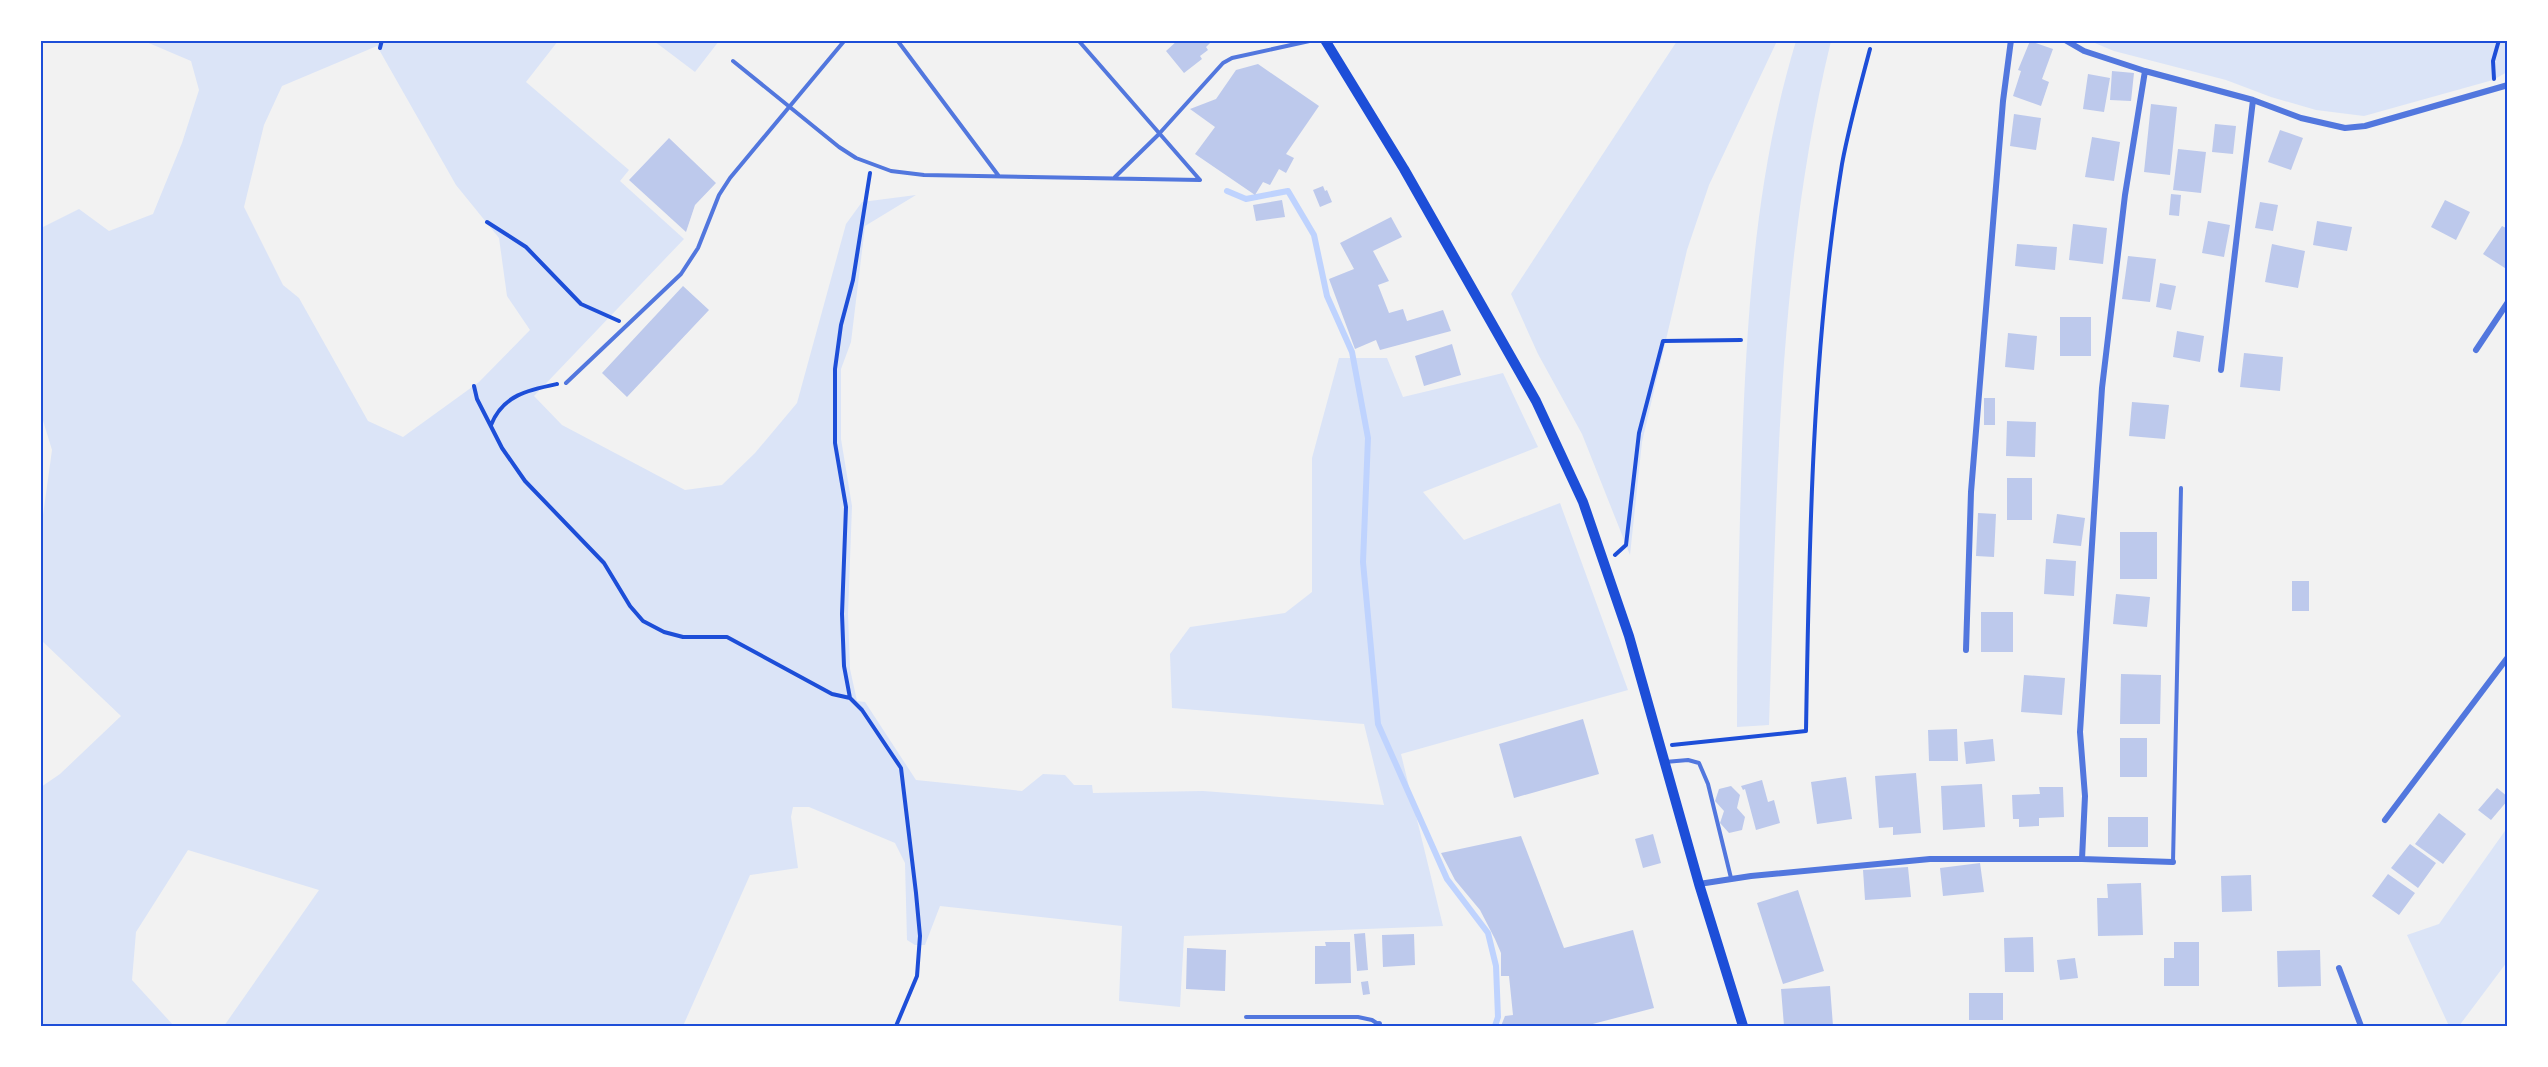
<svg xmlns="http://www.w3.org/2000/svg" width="2548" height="1067" viewBox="0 0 2548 1067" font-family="Spectral,serif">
  <rect width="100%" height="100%" fill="#f2f2f2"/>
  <path fill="#dbe4f7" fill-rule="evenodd" d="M144,41H558L526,82L629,170L620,181L684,239L534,396L562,425L685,490L722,485L755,453L797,403L846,224L862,202L916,195L865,226L851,342L841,369V439L852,506L848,614L850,669L857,701L865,702L916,780L1022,791L1043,774L1065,775L1074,785H1092L1093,793L1203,791L1384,805L1364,724L1172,708L1170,654L1190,627L1285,613L1312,592V458L1339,358H1387L1403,397L1503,373L1538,447L1423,492L1464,540L1560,503L1628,690L1401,754L1443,926L1184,936L1180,1007L1119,1001L1122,926L940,906L925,945H915L907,940L905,863L895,843L809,807H793L791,817L798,868L750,875L683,1026H224L319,890L188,850L136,932L132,980L174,1026H41V787L60,774L121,716L41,640L40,537L52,450L41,414V228L79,209L109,231L153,214L182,143L199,90L191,61ZM377,46L456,185L499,238L507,296L530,330L479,382L403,437L368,421L299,298L283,285L244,207L264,125L282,86Z
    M654,41L655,40L719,41L695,72Z
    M1677,41H1777L1709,185L1687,250L1642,442L1630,555L1582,434L1538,354L1511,294Z
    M1796,41H1831C1777,264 1777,496 1769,725L1737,727C1737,634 1739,542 1742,449C1747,312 1756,172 1796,41Z
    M2090,41H2507V72L2493,80L2364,116L2316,110L2271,97L2226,80L2114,51Z
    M2507,828V962L2459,1026H2449L2407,935L2439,924Z"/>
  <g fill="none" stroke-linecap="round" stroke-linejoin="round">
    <path stroke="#bfd3fe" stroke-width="6" d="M1227,191L1246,199L1288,191L1314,235L1327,296L1352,352L1368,438L1363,562L1378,724L1447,879L1488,933L1496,966L1498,1017L1495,1026"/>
  </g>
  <path fill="#bdc9ec" d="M1178,40H1213L1206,47L1208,50L1200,56L1202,59L1184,73L1166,51Z
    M2030,41L2053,49L2042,79L2049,82L2041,106L2013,96L2021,71L2018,70Z
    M1258,64L1319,106L1286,154L1294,158L1286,173L1279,169L1270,185L1263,182L1255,195L1195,154L1215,127L1190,109L1216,99L1236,70Z
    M2112,71L2134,73L2131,101L2110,100Z
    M2088,74L2110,78L2104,112L2083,109Z
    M2151,104L2177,107L2170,175L2144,172Z
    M2014,114L2041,118L2036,150L2010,146Z
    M2215,124L2236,126L2233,154L2212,152Z
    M2280,130L2303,138L2291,170L2268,162Z
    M2092,137L2120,142L2114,181L2085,177Z
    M669,138L716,183L695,205L686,232L629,180Z
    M2178,149L2206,152L2201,193L2173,190Z
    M1323,186L1325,191L1327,190L1332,202L1320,207L1313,190Z
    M2171,194L2181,195L2179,216L2169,215Z
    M1282,200L1285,217L1256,221L1253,205Z
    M2445,200L2470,212L2456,240L2431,227Z
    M2260,202L2278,205L2273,231L2255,228Z
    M1391,217L1402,237L1373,251L1389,281L1378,285L1389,313L1403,309L1407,321L1443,310L1451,331L1380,350L1376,340L1355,349L1329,279L1354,269L1340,243Z
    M2208,221L2230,225L2224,257L2202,253Z
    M2317,221L2352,227L2347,251L2313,245Z
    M2073,224L2107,228L2103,264L2069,260Z
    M2502,226L2508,229V270L2483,254Z
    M2017,244L2057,247L2055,270L2015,266Z
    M2272,244L2305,251L2298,288L2265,282Z
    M2128,256L2156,259L2150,302L2122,299Z
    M2160,283L2176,286L2171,310L2156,307Z
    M683,286L709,310L627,397L602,373Z
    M2060,317H2091V356H2060Z
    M2177,331L2204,336L2200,362L2173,357Z
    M2008,333L2037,336L2034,370L2005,367Z
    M1452,344L1461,375L1424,386L1415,356Z
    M2244,353L2283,357L2280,391L2240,387Z
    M1984,398H1995V425H1984Z
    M2132,402L2169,405L2165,439L2129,436Z
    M2007,421L2036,422L2035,457L2006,456Z
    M2007,478H2032V520H2007Z
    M1978,513L1996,514L1994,557L1976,556Z
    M2057,514L2085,518L2081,546L2053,543Z
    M2120,532H2157V579H2120Z
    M2046,559L2076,561L2074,596L2044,594Z
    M2292,581H2309V611H2292Z
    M2116,594L2150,597L2147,627L2113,624Z
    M1981,612H2013V652H1981Z
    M2121,674L2161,675L2160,724H2120Z
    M2024,675L2065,678L2062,715L2021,712Z
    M1583,719L1599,774L1514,798L1499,744Z
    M1957,729L1958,761H1929L1928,730Z
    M2120,738H2147V777H2120Z
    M1993,739L1995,761L1966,764L1964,742Z
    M1916,773L1921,833L1893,835V827L1879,828L1875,776Z
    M1846,777L1852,819L1817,824L1811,782Z
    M1762,780L1768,802L1774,800L1780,823L1756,830L1745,789L1743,790L1741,786Z
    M1982,784L1985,827L1943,830L1941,786Z
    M1731,786L1740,795L1737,808L1745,817L1742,830L1729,833L1720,823L1724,811L1715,801L1719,789Z
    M2039,787H2063L2064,817L2039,818V826L2019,827V819H2013L2012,795L2040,794Z
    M2497,788L2508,797V800L2491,820L2478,810Z
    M2439,813L2466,834L2443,864L2415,844Z
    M2108,817H2148V847H2108Z
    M1653,834L1661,863L1643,868L1635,839Z
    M1521,836L1564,948L1633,930L1654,1008L1585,1026H1501L1505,1016L1513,1015L1509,976H1501V953L1495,939L1480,910L1455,880L1441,853Z
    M2410,844L2436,863L2418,888L2391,868Z
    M1980,863L1984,892L1943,896L1940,868Z
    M1908,867L1911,897L1865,900L1863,870Z
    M2388,874L2415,893L2399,915L2372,896Z
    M2251,875L2252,911L2222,912L2221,876Z
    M2141,883L2143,935L2098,936L2097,898H2108L2107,884Z
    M1798,890L1824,971L1783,984L1757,903Z
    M1365,933L1368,970L1357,971L1354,934Z
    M1414,934L1415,965L1383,967L1382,935Z
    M2033,937L2034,972H2005L2004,938Z
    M1325,942H1350L1351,983L1315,984V946H1326Z
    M2174,942H2199V986H2164V958H2174Z
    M1187,948L1226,950L1225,991L1186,989Z
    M2320,950L2321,986L2278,987L2277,951Z
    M2075,958L2078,978L2060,980L2057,960Z
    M1368,981L1370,994L1363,995L1361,982Z
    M1830,986L1833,1026H1784L1781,989Z
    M1969,993H2003V1020H1969Z"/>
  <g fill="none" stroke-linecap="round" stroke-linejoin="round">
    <path stroke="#1d4ed8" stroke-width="4" d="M380,48L382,40
      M2494,79L2493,61L2499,40
      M870,173L853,280L841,325L835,369V443L846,507L842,614L844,666L850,698L862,710L901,768L916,893L920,936L917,976L896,1026
      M487,222L526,247L581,304L619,321
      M474,386L477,399L502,448L525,481L604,563L630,606L643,621L664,632L683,637H727L832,694L850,698
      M491,425C503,395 528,390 557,384
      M1615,555L1626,545L1639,433L1663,341L1741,340
      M1672,745L1806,731C1809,545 1812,348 1842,164C1849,126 1860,87 1870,49"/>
    <path stroke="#5277de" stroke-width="4" d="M897,40L998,175
      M1078,40L1200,180
      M733,61L839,147L856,158L891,171L924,175L1200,180
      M1115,177L1158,135L1223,63L1232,58L1314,40
      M566,383L681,274L698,248L719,195L730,178L845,40
      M1665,762L1688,760L1699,763L1708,784L1731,878
      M2173,862L2181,488
      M1246,1017H1358L1372,1020L1378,1024"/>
    <path stroke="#5277de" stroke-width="6" d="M2065,40L2084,51L2145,71L2253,100L2301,118L2345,128L2365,126L2508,85
      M2476,350L2508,302
      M2221,370L2253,100
      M1966,650L1971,492L2003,101L2011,40
      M2385,820L2508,657
      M2082,859L2085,796L2080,732L2102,388L2125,195L2145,71
      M1699,884L1751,876L1930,859H2082L2173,862
      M2339,968L2361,1026
      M1379,1024V1026"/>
    <path stroke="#1d4ed8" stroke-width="10" d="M1325,40L1404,169L1536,401L1583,502L1629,636L1699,884L1743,1026"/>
  </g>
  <rect width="2548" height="1067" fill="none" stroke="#ffffff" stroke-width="84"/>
  <rect x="42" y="42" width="2464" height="983" fill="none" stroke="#1d4ed8" stroke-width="2"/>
</svg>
